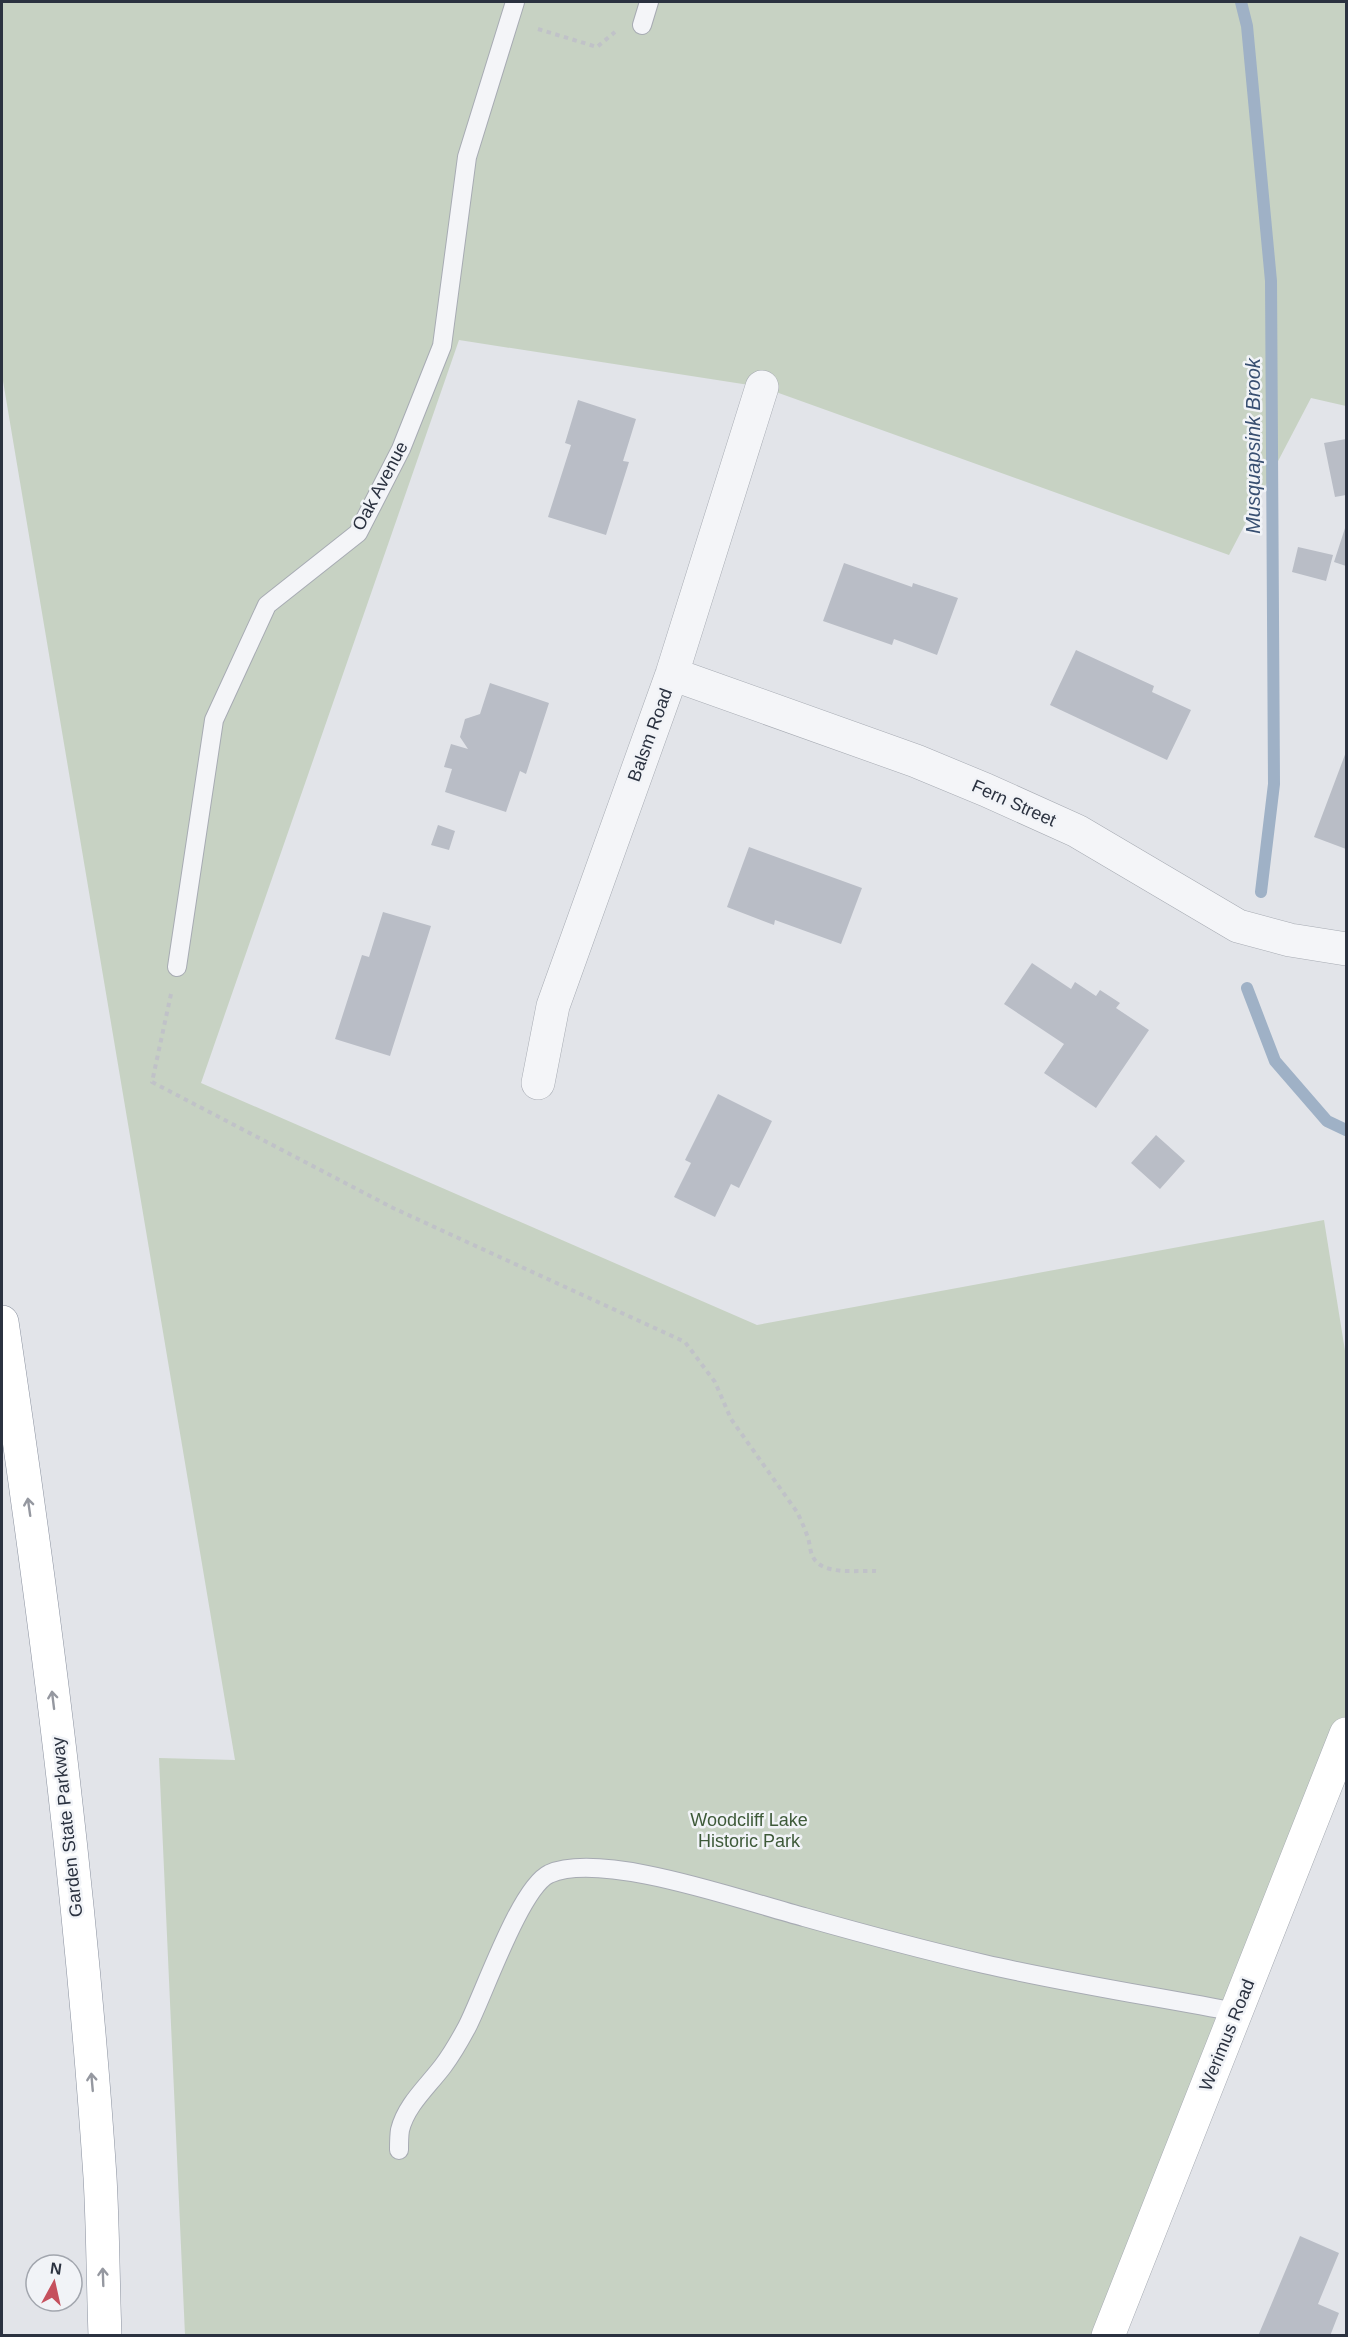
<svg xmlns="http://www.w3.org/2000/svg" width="1348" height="2337" viewBox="0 0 1348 2337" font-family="Helvetica,sans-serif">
  <rect width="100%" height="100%" fill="#e2e4e9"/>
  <path fill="#c7d2c3" d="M2,2H1346V406L1311,398L1229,555L762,387L459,340L201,1083L757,1325L1324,1220L1346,1357V1734L1108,2335H185L159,1758L235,1760L2,375Z"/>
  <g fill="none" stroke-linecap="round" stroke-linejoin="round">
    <path stroke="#9fb1c6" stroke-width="12" d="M1241,2L1247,26L1271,281L1274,784L1261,892
      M1247,988L1275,1061L1327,1121L1346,1130"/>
  </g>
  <path fill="#b9bdc6" d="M578,400L636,419L623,461L629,462L606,535L548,517L571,445L565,443Z
    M1346,439V495L1335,497L1324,443Z
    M1346,525V566L1334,562Z
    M1298,547L1333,555L1326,581L1292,572Z
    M844,563L912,587L913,583L958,598L937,655L894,639L892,645L823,621Z
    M1076,650L1154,686L1152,692L1191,710L1167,760L1050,705Z
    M490,683L549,703L526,774L520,771L506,812L445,792L452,769L444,767L451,744L468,749L460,737L465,719L480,714Z
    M1346,752V849L1314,837Z
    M438,825L455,831L449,850L431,845Z
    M749,847L862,888L841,944L775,920L774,925L727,907Z
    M383,912L431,926L390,1056L335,1039L362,955L369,957Z
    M1032,963L1071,989L1075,982L1096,996L1100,990L1120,1003L1116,1008L1149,1030L1096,1108L1044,1073L1064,1044L1004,1004Z
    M718,1094L772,1121L739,1188L731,1184L715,1217L674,1197L691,1163L685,1160Z
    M1156,1135L1185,1161L1160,1189L1131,1163Z
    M1300,2236L1339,2253L1318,2304L1339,2313L1330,2336H1258Z"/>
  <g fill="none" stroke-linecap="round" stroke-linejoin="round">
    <defs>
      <path id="lane" d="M642,25L649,2
        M177,967L214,720L267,605L358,533L401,449L442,346L467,157L515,2
        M399,2150C399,2144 399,2136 400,2130C406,2105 428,2086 443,2066C452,2054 460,2040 467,2027C484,1994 520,1888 549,1874C602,1850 746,1902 804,1917C864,1934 924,1950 984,1964C1067,1983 1152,1996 1236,2012"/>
      <path id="street" d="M672,674L916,761L986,790L1077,831L1238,926L1290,940L1346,949
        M538,1083L553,1006L672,674L762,387"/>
      <path id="secondary" d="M1108,2336L1346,1734"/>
      <path id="highway" d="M2,1322C44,1606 81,1891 100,2177C103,2229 103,2283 105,2336"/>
    </defs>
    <use href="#lane" stroke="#a7abb3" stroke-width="20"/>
    <use href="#street" stroke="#a7abb3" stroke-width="34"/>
    <use href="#secondary" stroke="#a7abb3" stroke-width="34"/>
    <use href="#highway" stroke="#8a919f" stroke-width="34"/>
    <path stroke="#c0c2c8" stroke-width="4" stroke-dasharray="4.5 4.5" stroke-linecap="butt" d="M538,29L597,47L615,32
      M171,994L152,1082L393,1208L685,1342L715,1382L731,1419L797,1512C801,1520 805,1529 808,1538C810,1544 810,1552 813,1557C822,1576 859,1570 876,1571"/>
    <use href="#lane" stroke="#f4f5f8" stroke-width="18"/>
    <use href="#street" stroke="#f4f5f8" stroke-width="33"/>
    <use href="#secondary" stroke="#fff" stroke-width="33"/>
    <use href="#highway" stroke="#fff" stroke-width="33"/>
  </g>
  <defs><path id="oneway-shaft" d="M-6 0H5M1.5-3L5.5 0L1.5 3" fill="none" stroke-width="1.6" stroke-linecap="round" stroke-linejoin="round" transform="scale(1.5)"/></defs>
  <g stroke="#9598a0">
    <use href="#oneway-shaft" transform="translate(29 1507) rotate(-98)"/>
    <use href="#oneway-shaft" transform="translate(53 1700) rotate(-97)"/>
    <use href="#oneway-shaft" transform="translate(92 2082) rotate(-95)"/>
    <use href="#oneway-shaft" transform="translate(103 2277) rotate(-92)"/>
  </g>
  <g text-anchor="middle" stroke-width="5" stroke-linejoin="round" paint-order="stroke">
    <g font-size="18" fill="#2b3240" stroke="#f1f3f7">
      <text transform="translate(380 486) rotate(-62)" y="6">Oak Avenue</text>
      <text transform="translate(650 735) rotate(-70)" y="6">Balsm Road</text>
      <text transform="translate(1014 803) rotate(24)" y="6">Fern Street</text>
      <text transform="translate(67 1827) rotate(-96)" y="6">Garden State Parkway</text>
      <text transform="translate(1227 2035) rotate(-68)" y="6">Werimus Road</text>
    </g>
    <g font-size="18" fill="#3e5a39" stroke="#f1f3f7">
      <text x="749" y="1826">Woodcliff Lake<tspan x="749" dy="21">Historic Park</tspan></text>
    </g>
    <g font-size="20" font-style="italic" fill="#384f71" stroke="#f1f3f7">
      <text transform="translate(1253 446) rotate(-90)" y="7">Musquapsink Brook</text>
    </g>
  </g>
  <rect width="1348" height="2337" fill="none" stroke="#2b3240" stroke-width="6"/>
  <g transform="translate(54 2283) rotate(8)"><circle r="28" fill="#f1f3f7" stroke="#a2a6ae" stroke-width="1.5"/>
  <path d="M0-4.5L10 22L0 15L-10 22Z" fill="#c5505d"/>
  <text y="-9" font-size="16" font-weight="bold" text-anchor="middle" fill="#2b3240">N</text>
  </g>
</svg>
